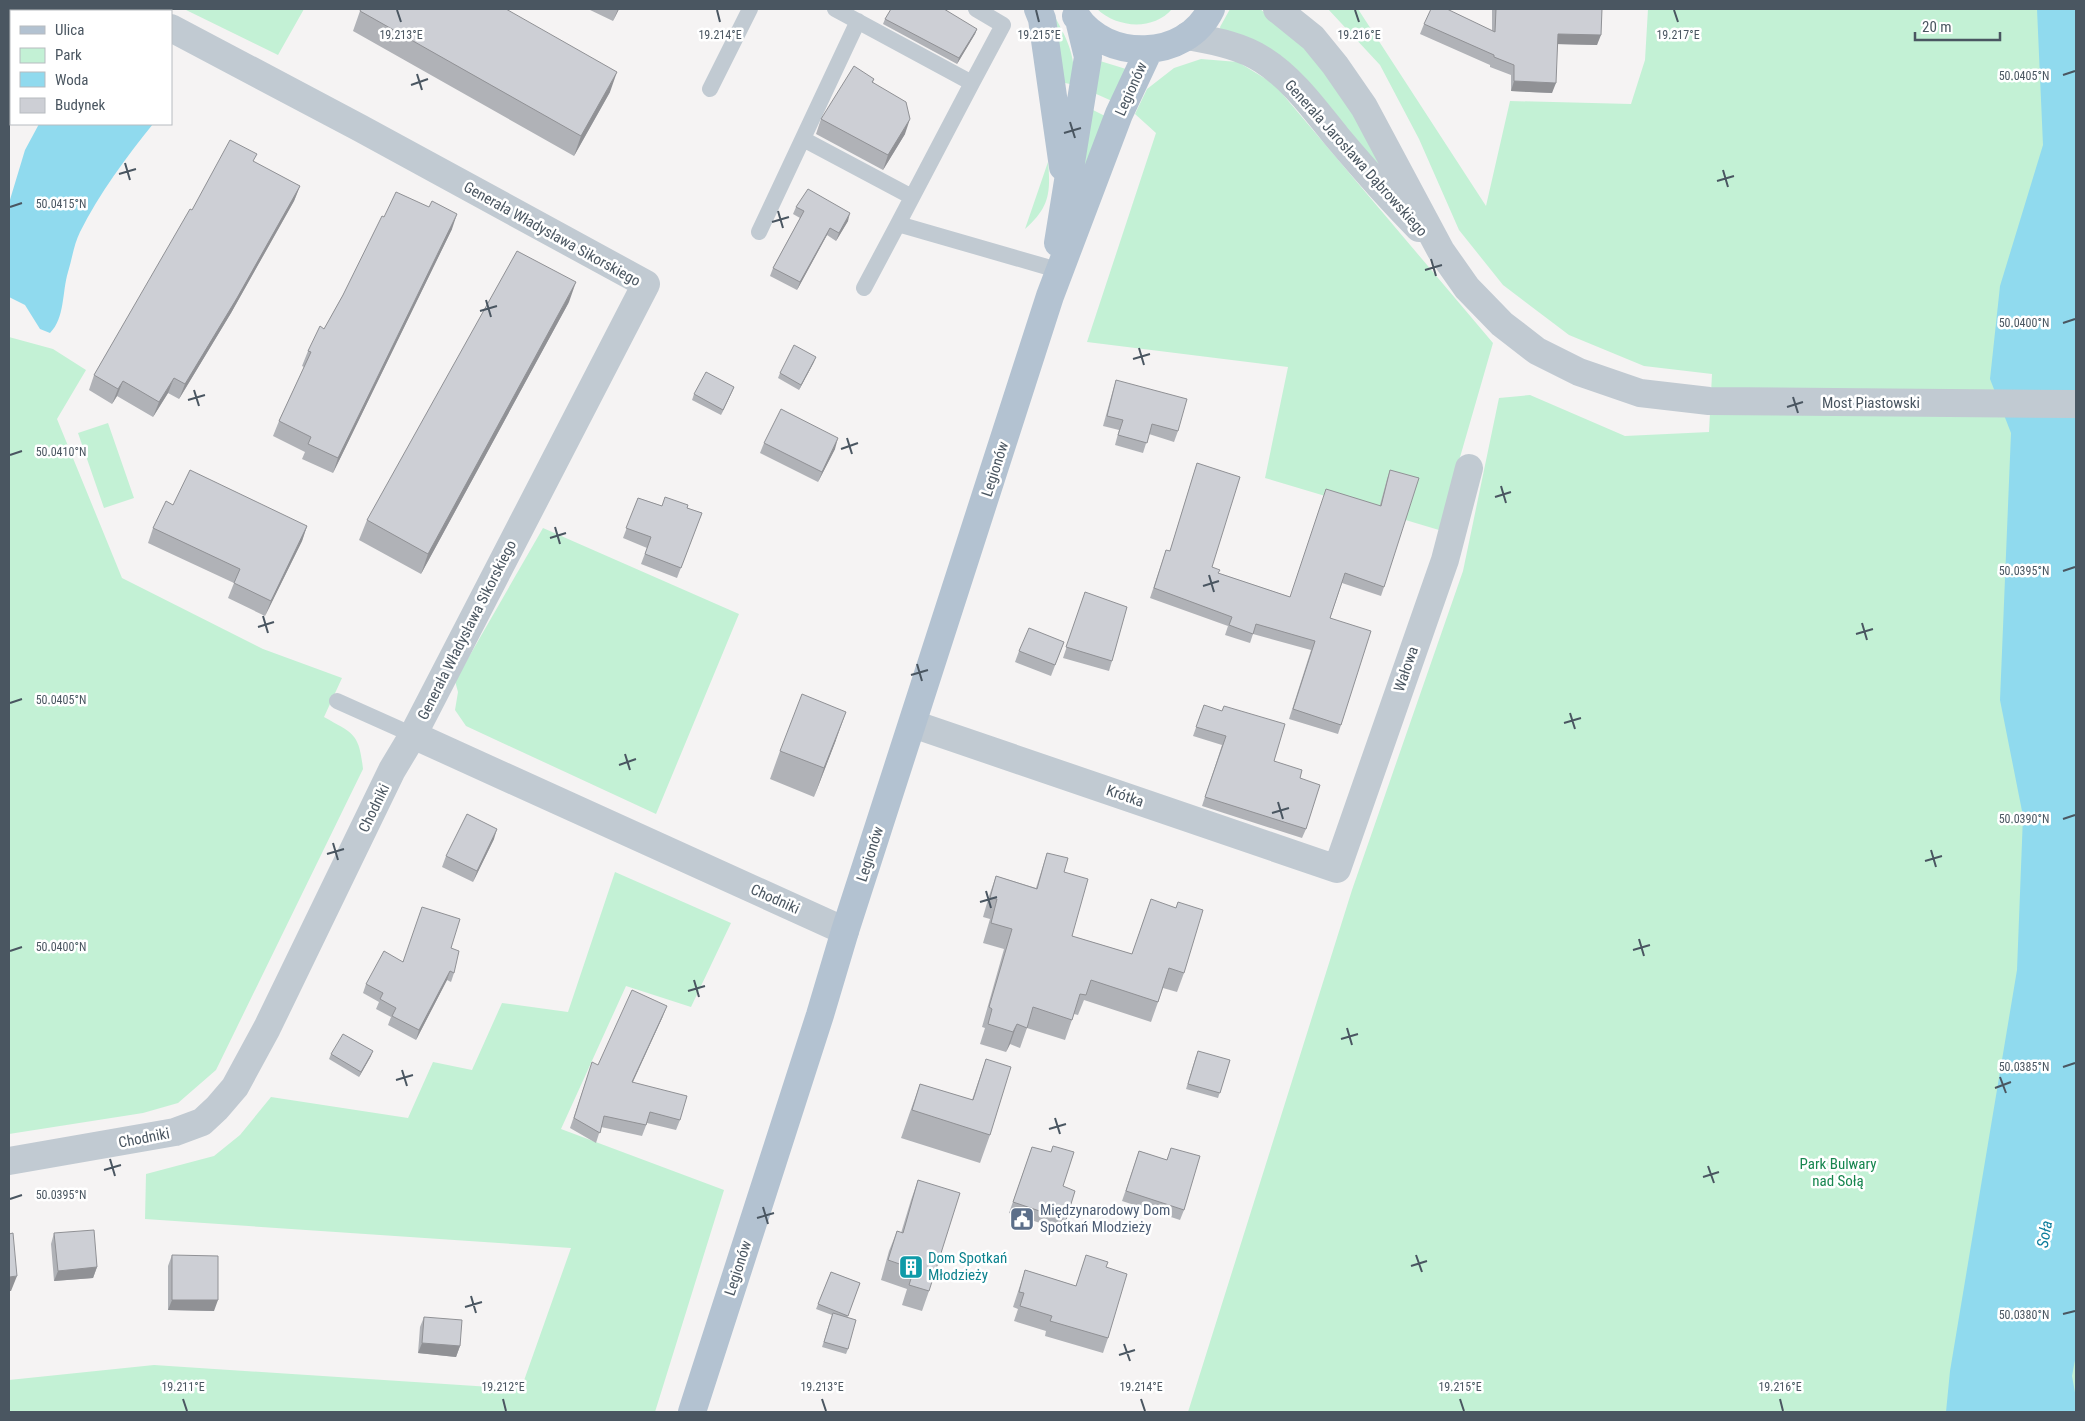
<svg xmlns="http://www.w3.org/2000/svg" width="2085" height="1421" viewBox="0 0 2085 1421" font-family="'Roboto Condensed',sans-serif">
  <rect width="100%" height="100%" fill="#f5f3f3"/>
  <path fill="#c3f1d5" d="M184,9H304L278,55Z
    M1097,9H1172C1153,31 1117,28 1097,9Z
    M1230,9H1260L1296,37L1335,78L1387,174L1221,34L1220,27Z
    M1328,9H1358L1486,206L1510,101L1631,104L1645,60L1648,9H2076V1412H1188L1352,890L1463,571L1499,398L1530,395L1625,436L1709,432L1712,374L1644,366L1569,335L1503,285L1459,230L1419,139L1380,65Z
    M1052,11C1068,42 1074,50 1075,85L1060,82Z
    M1201,59L1238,62L1274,84L1493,343L1439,530L1265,478L1288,367L1087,342L1156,133L1135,114L1147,89L1174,68Z
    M1100,61L1126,69L1112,101L1094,93Z
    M1091,109L1107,117L1081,200L1072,191Z
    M1048,162C1051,193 1049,208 1025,229Z
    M9,337L53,349L86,370L57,419L122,578L263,649L342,678L324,717C354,734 359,733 363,769L216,1070L178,1103L143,1113L9,1134Z
    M108,423L134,498L104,508L78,433Z
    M543,528L739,614L656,814L466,726L455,710L458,692L455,681Z
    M615,872L731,923L691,1007L626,986L561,1129L724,1190L655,1412H9V1380L154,1365L521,1389L571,1248L145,1219L146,1174L214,1156L240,1135L271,1097L408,1118L433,1062L472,1070L502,1003L568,1012Z"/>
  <path fill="#90daee" d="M2037,9H2076V1355L2072,1376L2076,1398V1412H1946L1950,1371L2017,970L2023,816L2000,700L2011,433L1990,379L2000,286L2043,145Z
    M39,124H153C127,156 99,194 80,232C74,244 72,259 68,272C62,292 65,318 50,333L40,329L25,305L9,297V203L25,150Z"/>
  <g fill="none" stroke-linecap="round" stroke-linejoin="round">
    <path stroke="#c1cad2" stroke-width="16" d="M835,9L972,83L898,224L1054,269
      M972,83L1003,25L976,9
      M710,89L750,9
      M803,139L912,197
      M759,232L858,21
      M864,288L898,224
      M337,701L413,735"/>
    <path stroke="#c1cad2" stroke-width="28" d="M135,9L139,11
      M171,28L360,128L646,284L413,735
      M913,724L1337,869L1445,560L1469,468
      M9,1161L175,1132L202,1122L217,1108L235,1087L267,1028L392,770L413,735L845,931"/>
    <path stroke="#c1cad2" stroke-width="28" d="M1277,9L1313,38L1335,65L1364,107L1441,251L1467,288L1502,324L1537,351L1579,372L1640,393L1709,401L2076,404
      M1187,36C1213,41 1240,45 1263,60C1293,79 1315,110 1337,137C1364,169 1390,199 1419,228"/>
    <path stroke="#b3c2d1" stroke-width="28" d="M1038,9L1042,19L1063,167
      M1076,16C1106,62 1186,61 1211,9
      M1058,243L1088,57L1080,24
      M692,1412L820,1015L845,931L1050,296L1119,114L1149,50"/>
  </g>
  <path fill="#b0b2b7" d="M588,9H619L613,21Z
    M1492,9H1602L1597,45L1558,44L1552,93L1511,91V75L1490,67V65L1420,34L1424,24L1492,31Z
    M360,11L610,92L574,156L353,31Z
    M885,19L977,29L975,34L957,64L883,24Z
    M874,79L873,82L905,134L883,170L816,134L821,119Z
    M254,162L300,186L294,201L231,313L179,399L168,393L153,417L117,396L112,404L89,390L94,375L192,210Z
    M796,207L848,221L836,241L827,235L797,290L770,276L773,268L800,218L793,214Z
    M384,217L452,229L333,473L302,459L305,452L273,436L279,421L304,367L302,366L308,351L324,329L343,295Z
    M569,302L421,574L359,540L367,520Z
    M814,362L799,390L778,378L780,373Z
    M1116,380L1178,431L1174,442L1149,434L1143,453L1115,445L1119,430L1103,426L1113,390Z
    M734,387L721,415L692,400L694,394Z
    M764,443L835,449L818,482L760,453Z
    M1197,463L1212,567L1218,573L1290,597L1380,505L1387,479L1390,470L1384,587L1381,596L1342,583L1330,618L1341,725L1338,734L1289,719L1311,650L1253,634L1250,643L1225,635L1228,626L1150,598L1166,550L1170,551Z
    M638,498L662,506L687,508L702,513L677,578L641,564L647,548L623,538Z
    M173,505L307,526L302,541L265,616L228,598L234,583L148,543L153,528Z
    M1085,592L1112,661L1109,671L1063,658Z
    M1064,642L1051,676L1015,662L1019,651Z
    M1204,705L1274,761L1300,778L1306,829L1302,838L1202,806L1222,745L1193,736Z
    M836,740L814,797L770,779L780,751Z
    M494,839L473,882L442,867L446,856Z
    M1047,853L1064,872L1072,936L1132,954L1151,899L1184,973L1177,992L1163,988L1151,1022L1084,1000L1078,1015L1074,1014L1065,1040L1027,1028L1020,1048L1010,1044L1006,1052L980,1044L985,1028L982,1027L1004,949L983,943L990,919L983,917L989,896L996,876L1036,888Z
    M451,948L454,973L451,982L447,980L416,1040L388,1025L391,1017L376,1009L379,1002L363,993L366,984L403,961Z
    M663,1016L633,1082L680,1120L676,1130L647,1123L642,1136L601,1127L596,1143L570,1128L589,1072Z
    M331,1054L371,1056L359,1077L329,1059Z
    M1196,1056L1230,1060L1218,1098L1186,1089Z
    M986,1059L990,1135L980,1163L901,1138L910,1112L920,1084L972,1100Z
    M1032,1147L1063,1186L1066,1220L1062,1230L1009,1213Z
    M1171,1148L1184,1210L1180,1220L1122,1201L1139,1151L1167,1160Z
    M918,1180L929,1291L922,1311L902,1305L907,1289L881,1280L889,1251L897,1231L901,1233L911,1200Z
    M54,1233L97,1267L93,1278L54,1281L51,1244Z
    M172,1255L214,1311L168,1310V1266Z
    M1086,1255L1106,1267L1108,1338L1103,1353L1045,1336L1046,1331L1014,1321L1018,1309L1013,1307L1025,1270L1076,1286Z
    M831,1272L860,1283L847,1318L848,1349L846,1354L822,1347L832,1315L816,1309Z
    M424,1317L460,1346L456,1357L418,1353L420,1327Z"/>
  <path fill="#909195" d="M618,9H619L613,21Z
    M977,29L975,34L957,64L959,58Z
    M1558,34L1601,35L1597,45L1554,44Z
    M617,72L610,92L574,156L581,136Z
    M1514,81L1556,83L1552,93L1511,91Z
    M910,119L905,134L883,170L888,155Z
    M300,186L294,201L231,313L179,399L185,384Z
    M850,213L848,221L836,241L839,233Z
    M457,214L452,229L333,473L338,458Z
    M830,228L827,235L797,290L800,282Z
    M576,282L569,302L421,574L428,554Z
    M816,357L814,362L799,390L801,385Z
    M174,378L168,393L153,417L159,402Z
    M123,381L117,396L112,404L118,389Z
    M734,387L732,392L721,415L723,410Z
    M838,438L835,449L818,482L822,472Z
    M307,526L302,541L265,616L271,601Z
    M846,712L836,740L814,797L824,768Z
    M497,829L494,839L473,882L477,871Z
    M450,971L447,980L416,1040L419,1030Z
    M667,1006L663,1016L628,1092L632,1082Z
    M1017,1024L1010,1044L1006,1052L1013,1032Z
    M373,1051L371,1056L359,1077L361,1072Z
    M97,1267L93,1278L54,1281L58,1271Z
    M17,1276L11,1291H9V1277Z
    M172,1300H218L214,1311L168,1310Z
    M422,1343L460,1346L456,1357L418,1353Z"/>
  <path fill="#cdcfd5" stroke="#909195" d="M361,9H506L617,72L581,136L360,11Z
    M891,9H944L977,29L959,58L885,19Z
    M1431,9H1447L1495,32L1496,9H1602L1601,35L1558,34L1556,83L1514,81V65L1494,57V55L1424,24Z
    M854,66L874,79L872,82L906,102L910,119L888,155L821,119Z
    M230,140L257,154L253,161L300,186L237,298L185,384L174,378L159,402L123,381L118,389L94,375L190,209L192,210Z
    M808,189L850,213L839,233L830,228L800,282L773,268L804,211L796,207Z
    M396,192L429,207L432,201L457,214L338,458L308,444L311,437L279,421L311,352L308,351L320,326L324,329L343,295L382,216L384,217Z
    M517,251L576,282L428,554L367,520Z
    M794,345L816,357L801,385L780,373Z
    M706,372L734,387L723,410L694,394Z
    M1116,380L1187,399L1178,431L1152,424L1147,443L1118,435L1123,420L1107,416Z
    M781,409L838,438L822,472L764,443Z
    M1197,463L1240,477L1212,567L1220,570L1218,573L1290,597L1326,489L1381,506L1390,470L1419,478L1384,587L1345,573L1330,618L1371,631L1341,725L1293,709L1315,641L1256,624L1253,634L1229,625L1232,617L1154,588L1166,550L1170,551Z
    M190,470L307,526L271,601L234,583L240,569L153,528L166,501L173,505Z
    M665,497L688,505L687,508L702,513L681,568L645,554L651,537L626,528L638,498L662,506Z
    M1085,592L1127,607L1112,661L1066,647Z
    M1029,628L1064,642L1055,665L1019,651Z
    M802,694L846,712L824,768L780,751Z
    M1204,705L1222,711L1224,706L1285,724L1274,761L1302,770L1300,778L1320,785L1306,829L1205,797L1226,736L1196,727Z
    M467,814L497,829L477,871L446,856Z
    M1047,853L1068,858L1064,872L1088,879L1072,936L1132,954L1151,899L1176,908L1178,902L1203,910L1184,973L1169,968L1158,1002L1091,980L1086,995L1080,994L1072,1020L1033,1007L1027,1028L1017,1024L1013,1032L988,1024L992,1009L989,1007L1012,929L991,923L997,899L990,898L996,876L1037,889Z
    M422,907L460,919L451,948L459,951L454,973L450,971L419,1030L392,1016L396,1008L380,999L383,993L366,984L384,951L403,962Z
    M632,990L667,1006L632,1082L687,1096L680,1120L650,1112L646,1125L604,1116L600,1133L574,1118L592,1062L598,1065Z
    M343,1034L373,1051L361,1072L331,1054Z
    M1198,1051L1230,1060L1220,1093L1188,1084Z
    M986,1059L1011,1067L990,1135L912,1110L920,1084L973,1100Z
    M1053,1146L1074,1152L1063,1186L1075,1191L1066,1220L1013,1202L1032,1147L1051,1152Z
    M1171,1148L1200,1156L1184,1210L1126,1191L1139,1151L1167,1160Z
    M918,1180L960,1193L929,1291L909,1285L914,1269L888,1260L897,1231L903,1233Z
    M94,1230L97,1267L58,1271L54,1233Z
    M13,1233L17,1276L9,1277V1234Z
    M172,1255L218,1256V1300H172Z
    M1086,1255L1108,1262L1106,1267L1127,1274L1108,1338L1050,1321L1052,1316L1020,1306L1024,1293L1019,1292L1025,1270L1076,1286Z
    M831,1272L860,1283L848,1316L818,1304Z
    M833,1313L856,1320L848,1349L824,1342Z
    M424,1317L462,1320L460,1346L422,1343Z"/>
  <path fill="none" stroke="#4a5661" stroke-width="2" d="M397,10L401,22M717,10L720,22M1036,10L1039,22M1355,10L1359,22M1674,10L1678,22M417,74L422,90M2063,75L2075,71M411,85L428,79M1070,122L1075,138M1064,133L1081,128M125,163L130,180M1723,170L1728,187M119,174L136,169M1717,181L1734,176M10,207L22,203M778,211L783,228M772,222L789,217M1431,259L1436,276M1425,270L1442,265M486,300L491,317M480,311L497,306M2063,323L2075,319M1139,348L1144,365M1133,359L1150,354M194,390L199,406M1793,397L1798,413M188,400L205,395M1787,407L1803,402M847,438L852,454M841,449L858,443M10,455L22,451M1501,486L1506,503M1495,497L1511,492M555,527L560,544M550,538L566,533M2063,571L2075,567M1209,575L1214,592M1203,586L1219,581M263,616L268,633M1862,623L1867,640M258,627L274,622M1856,634L1873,629M917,664L922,681M911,675L928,670M10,703L22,699M1570,713L1575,729M1564,723L1581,718M625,754L630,770M619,765L636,759M1278,802L1283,819M1272,813L1289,808M2063,819L2075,815M333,843L338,860M1931,850L1936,867M327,854L344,849M1925,861L1942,856M986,891L991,908M980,902L997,897M1639,939L1644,956M1633,950L1650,945M10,951L22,947M694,980L699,997M688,991L705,986M1347,1028L1352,1045M1341,1039L1358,1034M2063,1067L2075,1063M402,1070L407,1086M2000,1077L2006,1093M396,1080L413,1075M1995,1088L2011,1082M1055,1118L1060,1134M1049,1129L1066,1124M110,1159L115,1176M1708,1166L1714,1183M104,1170L121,1165M1703,1177L1719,1172M10,1199L22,1195M763,1207L768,1224M757,1218L774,1213M1416,1255L1422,1272M1411,1266L1427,1261M471,1296L476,1313M465,1307L482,1302M2063,1314L2075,1311M1124,1344L1130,1361M1119,1355L1135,1350M183,1399L187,1411M503,1399L506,1411M822,1399L826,1411M1141,1399L1145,1411M1460,1399L1464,1411M1780,1399L1783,1411"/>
  <defs>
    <symbol id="civic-square" viewBox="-11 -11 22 22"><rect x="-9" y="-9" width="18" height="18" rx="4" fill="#5c6f8a" stroke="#fff"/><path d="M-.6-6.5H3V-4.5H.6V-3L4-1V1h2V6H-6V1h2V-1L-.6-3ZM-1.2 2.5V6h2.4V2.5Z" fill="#fff"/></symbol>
    <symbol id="building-square" viewBox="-11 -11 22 22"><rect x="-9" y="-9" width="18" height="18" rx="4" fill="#0f9aa8" stroke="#fff"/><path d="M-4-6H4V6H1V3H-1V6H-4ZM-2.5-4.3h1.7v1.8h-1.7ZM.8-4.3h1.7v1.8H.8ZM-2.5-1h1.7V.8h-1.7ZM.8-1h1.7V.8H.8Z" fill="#fff"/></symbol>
  </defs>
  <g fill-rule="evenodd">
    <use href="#civic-square" x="1008" y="1205" width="28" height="28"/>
    <use href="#building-square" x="897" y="1253" width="28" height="28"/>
  </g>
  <g text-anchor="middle" stroke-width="5" stroke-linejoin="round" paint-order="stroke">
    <g font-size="15" fill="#4a5661" stroke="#fff">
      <text transform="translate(1131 89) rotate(-66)" y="5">Legionów</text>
      <text transform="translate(1356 158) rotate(48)" y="5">Generała Jarosława Dąbrowskiego</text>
      <text transform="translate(552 234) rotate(29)" y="5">Generała Władysława Sikorskiego</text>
      <text x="1871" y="408">Most Piastowski</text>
      <text transform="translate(995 469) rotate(-72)" y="5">Legionów</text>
      <text transform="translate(467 630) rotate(-63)" y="5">Generała Władysława Sikorskiego</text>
      <text transform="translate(1406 669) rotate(-71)" y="5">Wałowa</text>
      <text transform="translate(1125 796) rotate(19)" y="5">Krótka</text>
      <text transform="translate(374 808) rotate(-64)" y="5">Chodniki</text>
      <text transform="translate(870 854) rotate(-72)" y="5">Legionów</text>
      <text transform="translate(775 899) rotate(24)" y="5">Chodniki</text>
      <text transform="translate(144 1138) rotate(-11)" y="5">Chodniki</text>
      <text transform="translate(738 1268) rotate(-72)" y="5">Legionów</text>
    </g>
    <g font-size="15" fill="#17864f" stroke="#fff">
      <text x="1838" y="1169">Park Bulwary<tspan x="1838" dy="17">nad Sołą</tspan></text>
    </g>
    <g font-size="15" fill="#4e5e75" stroke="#fff" text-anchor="start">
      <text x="1040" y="1215">Międzynarodowy Dom<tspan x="1040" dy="17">Spotkań Mlodzieży</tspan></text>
    </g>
    <g font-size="15" fill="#0d838f" stroke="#fff" text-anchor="start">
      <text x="928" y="1263">Dom Spotkań<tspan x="928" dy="17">Młodzieży</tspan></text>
    </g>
    <g font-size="16" font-style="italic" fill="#0c7c9b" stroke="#fff">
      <text transform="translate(2044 1234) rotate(-80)" y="6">Soła</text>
    </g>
  </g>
  <g font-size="12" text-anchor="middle" fill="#4a5661" stroke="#fff" stroke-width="5" stroke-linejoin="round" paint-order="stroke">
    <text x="401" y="39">19.213°E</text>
    <text x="720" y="39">19.214°E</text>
    <text x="1039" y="39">19.215°E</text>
    <text x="1359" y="39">19.216°E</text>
    <text x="1678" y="39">19.217°E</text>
    <text x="2024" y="80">50.0405°N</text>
    <text x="61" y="208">50.0415°N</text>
    <text x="2024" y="327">50.0400°N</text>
    <text x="61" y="456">50.0410°N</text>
    <text x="2024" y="575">50.0395°N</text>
    <text x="61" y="704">50.0405°N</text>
    <text x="2024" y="823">50.0390°N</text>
    <text x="61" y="951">50.0400°N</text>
    <text x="2024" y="1071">50.0385°N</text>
    <text x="61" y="1199">50.0395°N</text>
    <text x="2024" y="1319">50.0380°N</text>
    <text x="183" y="1391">19.211°E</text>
    <text x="503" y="1391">19.212°E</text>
    <text x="822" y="1391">19.213°E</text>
    <text x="1141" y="1391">19.214°E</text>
    <text x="1460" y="1391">19.215°E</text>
    <text x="1780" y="1391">19.216°E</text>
  </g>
  <rect width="2085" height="1421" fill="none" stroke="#4a5661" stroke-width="20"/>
  <rect x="10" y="10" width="162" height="115" fill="#ffffff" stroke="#b7bbc0"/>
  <rect x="20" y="26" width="25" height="8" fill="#b3c2d1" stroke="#b7bbc0"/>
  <text x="55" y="35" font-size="15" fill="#4a5661">Ulica</text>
  <rect x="20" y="48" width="25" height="15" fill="#c3f1d5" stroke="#b7bbc0"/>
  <text x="55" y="60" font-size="15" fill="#4a5661">Park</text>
  <rect x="20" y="72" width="25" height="15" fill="#90daee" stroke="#b7bbc0"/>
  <text x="55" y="85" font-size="15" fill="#4a5661">Woda</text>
  <rect x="20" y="98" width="25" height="15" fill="#cdcfd5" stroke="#b7bbc0"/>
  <text x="55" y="110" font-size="15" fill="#4a5661">Budynek</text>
  <path d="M1915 32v8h85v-8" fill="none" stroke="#4a5661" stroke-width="2.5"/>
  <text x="1922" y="32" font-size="15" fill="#4a5661" stroke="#ffffff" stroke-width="4" paint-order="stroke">20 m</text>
</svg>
